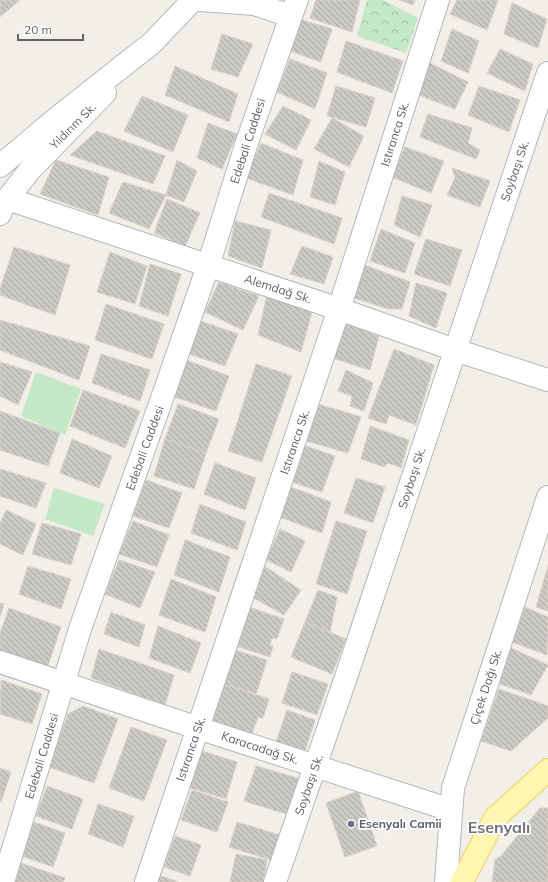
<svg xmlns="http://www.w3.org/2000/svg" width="548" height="882" viewBox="0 0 548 882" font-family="Mulish,sans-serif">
  <defs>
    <pattern id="forest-crowns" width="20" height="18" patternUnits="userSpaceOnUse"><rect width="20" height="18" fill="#c5e8c7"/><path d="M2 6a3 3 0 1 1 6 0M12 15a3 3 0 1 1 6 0" fill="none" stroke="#a3bfa5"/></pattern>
    <pattern id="building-back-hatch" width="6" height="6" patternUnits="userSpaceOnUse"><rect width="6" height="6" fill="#cccac5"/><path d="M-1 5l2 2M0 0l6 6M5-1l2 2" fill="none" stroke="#a9a7a4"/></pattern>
  </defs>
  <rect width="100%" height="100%" fill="#f1efe8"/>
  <path fill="#c5e8c7" d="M36,372L81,389L65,435L21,416Z
    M54,488L105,504L93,536L45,519Z"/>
  <path fill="url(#forest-crowns)" d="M367,0H383L418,18L406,53L357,36Z"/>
  <path fill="url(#building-back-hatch)" stroke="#d6d2c6" d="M0,0H20L0,17Z
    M316,0H360L352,32L310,18Z
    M399,0H415L413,5Z
    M457,0H498L487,30L450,14Z
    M512,3L547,19L538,48L504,34Z
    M299,19L332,29L321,62L290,51Z
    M452,29L479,41L468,73L441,61Z
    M222,34L253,44L238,77L211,69Z
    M346,41L403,61L392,93L337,72Z
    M500,49L533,64L525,91L487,73Z
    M290,59L327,73L315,109L277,92Z
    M426,61L468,82L455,109L416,94Z
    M175,66L238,94L229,122L165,95Z
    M336,86L375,98L366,127L327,116Z
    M479,86L520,100L509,132L468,115Z
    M142,96L188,115L173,152L124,131Z
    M283,106L311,120L296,150L265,134Z
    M428,114L472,128L468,143L480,150L476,159L420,137Z
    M332,118L364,136L349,167L314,149Z
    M208,123L237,134L222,169L197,158Z
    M97,131L165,156L153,184L70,155Z
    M261,143L303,160L293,195L246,178Z
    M405,147L444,161L431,193L392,177Z
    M56,160L109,177L98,215L40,194Z
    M177,160L197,171L184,202L166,195Z
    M319,161L345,172L335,205L310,197Z
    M452,168L490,181L480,207L447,195L455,178Z
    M123,182L166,195L149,229L109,213Z
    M269,193L342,218L334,244L261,217Z
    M402,196L432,205L420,237L394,225Z
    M167,199L200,213L185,246L154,233Z
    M235,221L271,230L262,268L228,256Z
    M381,229L415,243L405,273L370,261Z
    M426,239L462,250L450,286L414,274Z
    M302,246L333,257L324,284L290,274Z
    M14,247L70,265L55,315L0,295V289Z
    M110,252L147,266L135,304L97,292Z
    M150,264L181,274L168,316L139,306Z
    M362,264L410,282L402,309H389L351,297Z
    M219,282L259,296L243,330L205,312Z
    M416,283L447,293L436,328L409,316Z
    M267,295L312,312L301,352L258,335Z
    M106,304L164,324L152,359L95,340Z
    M0,320L90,346L79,380L0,350Z
    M200,321L238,334L225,366L186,353Z
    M342,322L379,336L370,370L329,357Z
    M394,349L434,365L416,425L389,415L386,424L368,418Z
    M101,354L150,370L140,401L92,383Z
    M186,360L229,376L216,411L172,396Z
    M0,362L32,372L18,405L0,396Z
    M256,364L292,376L262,462L228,451Z
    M346,370L373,383L364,411L350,406L352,396L338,391Z
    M83,390L140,411L125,448L70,426Z
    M178,404L219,419L206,453L165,439Z
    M318,404L361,417L348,453L306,441Z
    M0,411L60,433L48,466L0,450Z
    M370,426L409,440L401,468L388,463L384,467L361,459Z
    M72,439L112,456L99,488L60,473Z
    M165,439L206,453L194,489L154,476Z
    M303,445L335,456L322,492L292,482Z
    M215,463L256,478L245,510L204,494Z
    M0,469L46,483L36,508L0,496Z
    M356,478L385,487L373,523L344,513Z
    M146,480L182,493L169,528L133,516Z
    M291,487L331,502L322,533L280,517Z
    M200,504L246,522L237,550L191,533Z
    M6,510L36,524L23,555L0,544V524Z
    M133,521L169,535L157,567L119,554Z
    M336,521L367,531L347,594L316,584Z
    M42,523L81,534L71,565L32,554Z
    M280,529L305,541L291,572L266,560Z
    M185,540L230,557L219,592L174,575Z
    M119,560L155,572L140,608L105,594Z
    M28,566L71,579L61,609L19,594Z
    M264,566L301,590L284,615L250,596Z
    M548,566V611L536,607Z
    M171,579L216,597L205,632L159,615Z
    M318,590L337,597L330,632L305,622Z
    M0,603L4,604L0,617Z
    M246,606L284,619L277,639L272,638L270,645L273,646L270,657L233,645Z
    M525,607L548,617L547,655L512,642Z
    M9,608L61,627L47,669L0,652V633Z
    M111,612L145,625L139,647L104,634Z
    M305,622L346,639L332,674L291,657Z
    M158,626L201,643L190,673L149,658Z
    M509,647L548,665L531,695L500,684Z
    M99,649L174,675L165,705L91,678Z
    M235,650L267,660L256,694L224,684Z
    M292,672L328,684L317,715L282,703Z
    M1,680L42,694L32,724L0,714Z
    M220,683L269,699L263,718L258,717L251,736L207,722Z
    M499,689L548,706V718L511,751L481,741Z
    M83,706L118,719L94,783L49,767L68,714Z
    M287,710L315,720L304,754L275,745Z
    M131,727L167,740L144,801L109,788Z
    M202,751L237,762L226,799L190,788Z
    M256,766L301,779L290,815L244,801Z
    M0,768L11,772L1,802H0Z
    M47,786L83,799L72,829L36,816Z
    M192,790L228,802L217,832L181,820Z
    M358,791L377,846L345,857L326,803Z
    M98,804L134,816L123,847L88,834Z
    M540,808H548V882H492L495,859L501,856Z
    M34,822L65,833L53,867L22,856Z
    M237,822L279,835L271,860L229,847Z
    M175,836L201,845L190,876L164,867Z
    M236,854L267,860L263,882H230Z
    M21,863L65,878L63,882H15Z
    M158,875L179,882H156Z"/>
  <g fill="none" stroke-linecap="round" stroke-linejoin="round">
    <defs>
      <path id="minor" d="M201,0L254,4L291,16L297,0
        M0,166L57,118L152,43L193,0
        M8,199L339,309L455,350L548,380
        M0,214L5,202L29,171L105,93
        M0,662L198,728L451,810
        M3,882L80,629L165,390L208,266L247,142L291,16
        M146,882L339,309L438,0
        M275,882L346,677L548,73
        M446,882L453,788L548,497"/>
      <path id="major" d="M462,882L495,818L548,770"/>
    </defs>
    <use href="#minor" stroke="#b5b7bc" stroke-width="24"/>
    <use href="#major" stroke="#f1d060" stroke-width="24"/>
    <use href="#minor" stroke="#fff" stroke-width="22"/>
    <use href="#major" stroke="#fff6af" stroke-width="22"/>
  </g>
  <circle fill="#6b7280" stroke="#fff" stroke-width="1.5" cx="351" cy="824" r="4"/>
  <g text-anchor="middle" stroke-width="3.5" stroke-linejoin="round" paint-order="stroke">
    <g font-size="12" fill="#5f6268" stroke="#fff">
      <text transform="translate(73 126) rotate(-45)" y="4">Yıldırım Sk.</text>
      <text transform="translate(395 134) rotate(-72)" y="4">Istıranca Sk.</text>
      <text transform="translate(248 141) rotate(-72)" y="4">Edebali Caddesi</text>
      <text transform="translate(515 171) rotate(-71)" y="4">Soybaşı Sk.</text>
      <text transform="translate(278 289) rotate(18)" y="4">Alemdağ Sk.</text>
      <text transform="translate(295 442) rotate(-71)" y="4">Istıranca Sk.</text>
      <text transform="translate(145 448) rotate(-70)" y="4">Edebali Caddesi</text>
      <text transform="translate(412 478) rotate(-72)" y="4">Soybaşı Sk.</text>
      <text transform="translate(486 687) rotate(-72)" y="4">Çiçek Dağı Sk.</text>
      <text transform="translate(260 748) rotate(18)" y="4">Karacadağ Sk.</text>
      <text transform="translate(191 749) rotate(-71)" y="4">Istıranca Sk.</text>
      <text transform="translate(42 756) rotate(-73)" y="4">Edebali Caddesi</text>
      <text transform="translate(309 785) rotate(-71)" y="4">Soybaşı Sk.</text>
    </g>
    <g font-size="12" font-weight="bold" fill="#5b616d" stroke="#fff" text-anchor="start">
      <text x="359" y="828">Esenyalı Camii</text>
    </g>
    <g font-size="16" font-weight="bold" fill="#70747a" stroke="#fff">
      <text x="499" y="833">Esenyalı</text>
    </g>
  </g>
  <path d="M18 34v6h65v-6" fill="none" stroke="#5f6268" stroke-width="2"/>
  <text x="24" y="34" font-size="12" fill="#5f6268" stroke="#ffffff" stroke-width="3" paint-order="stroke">20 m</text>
</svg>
